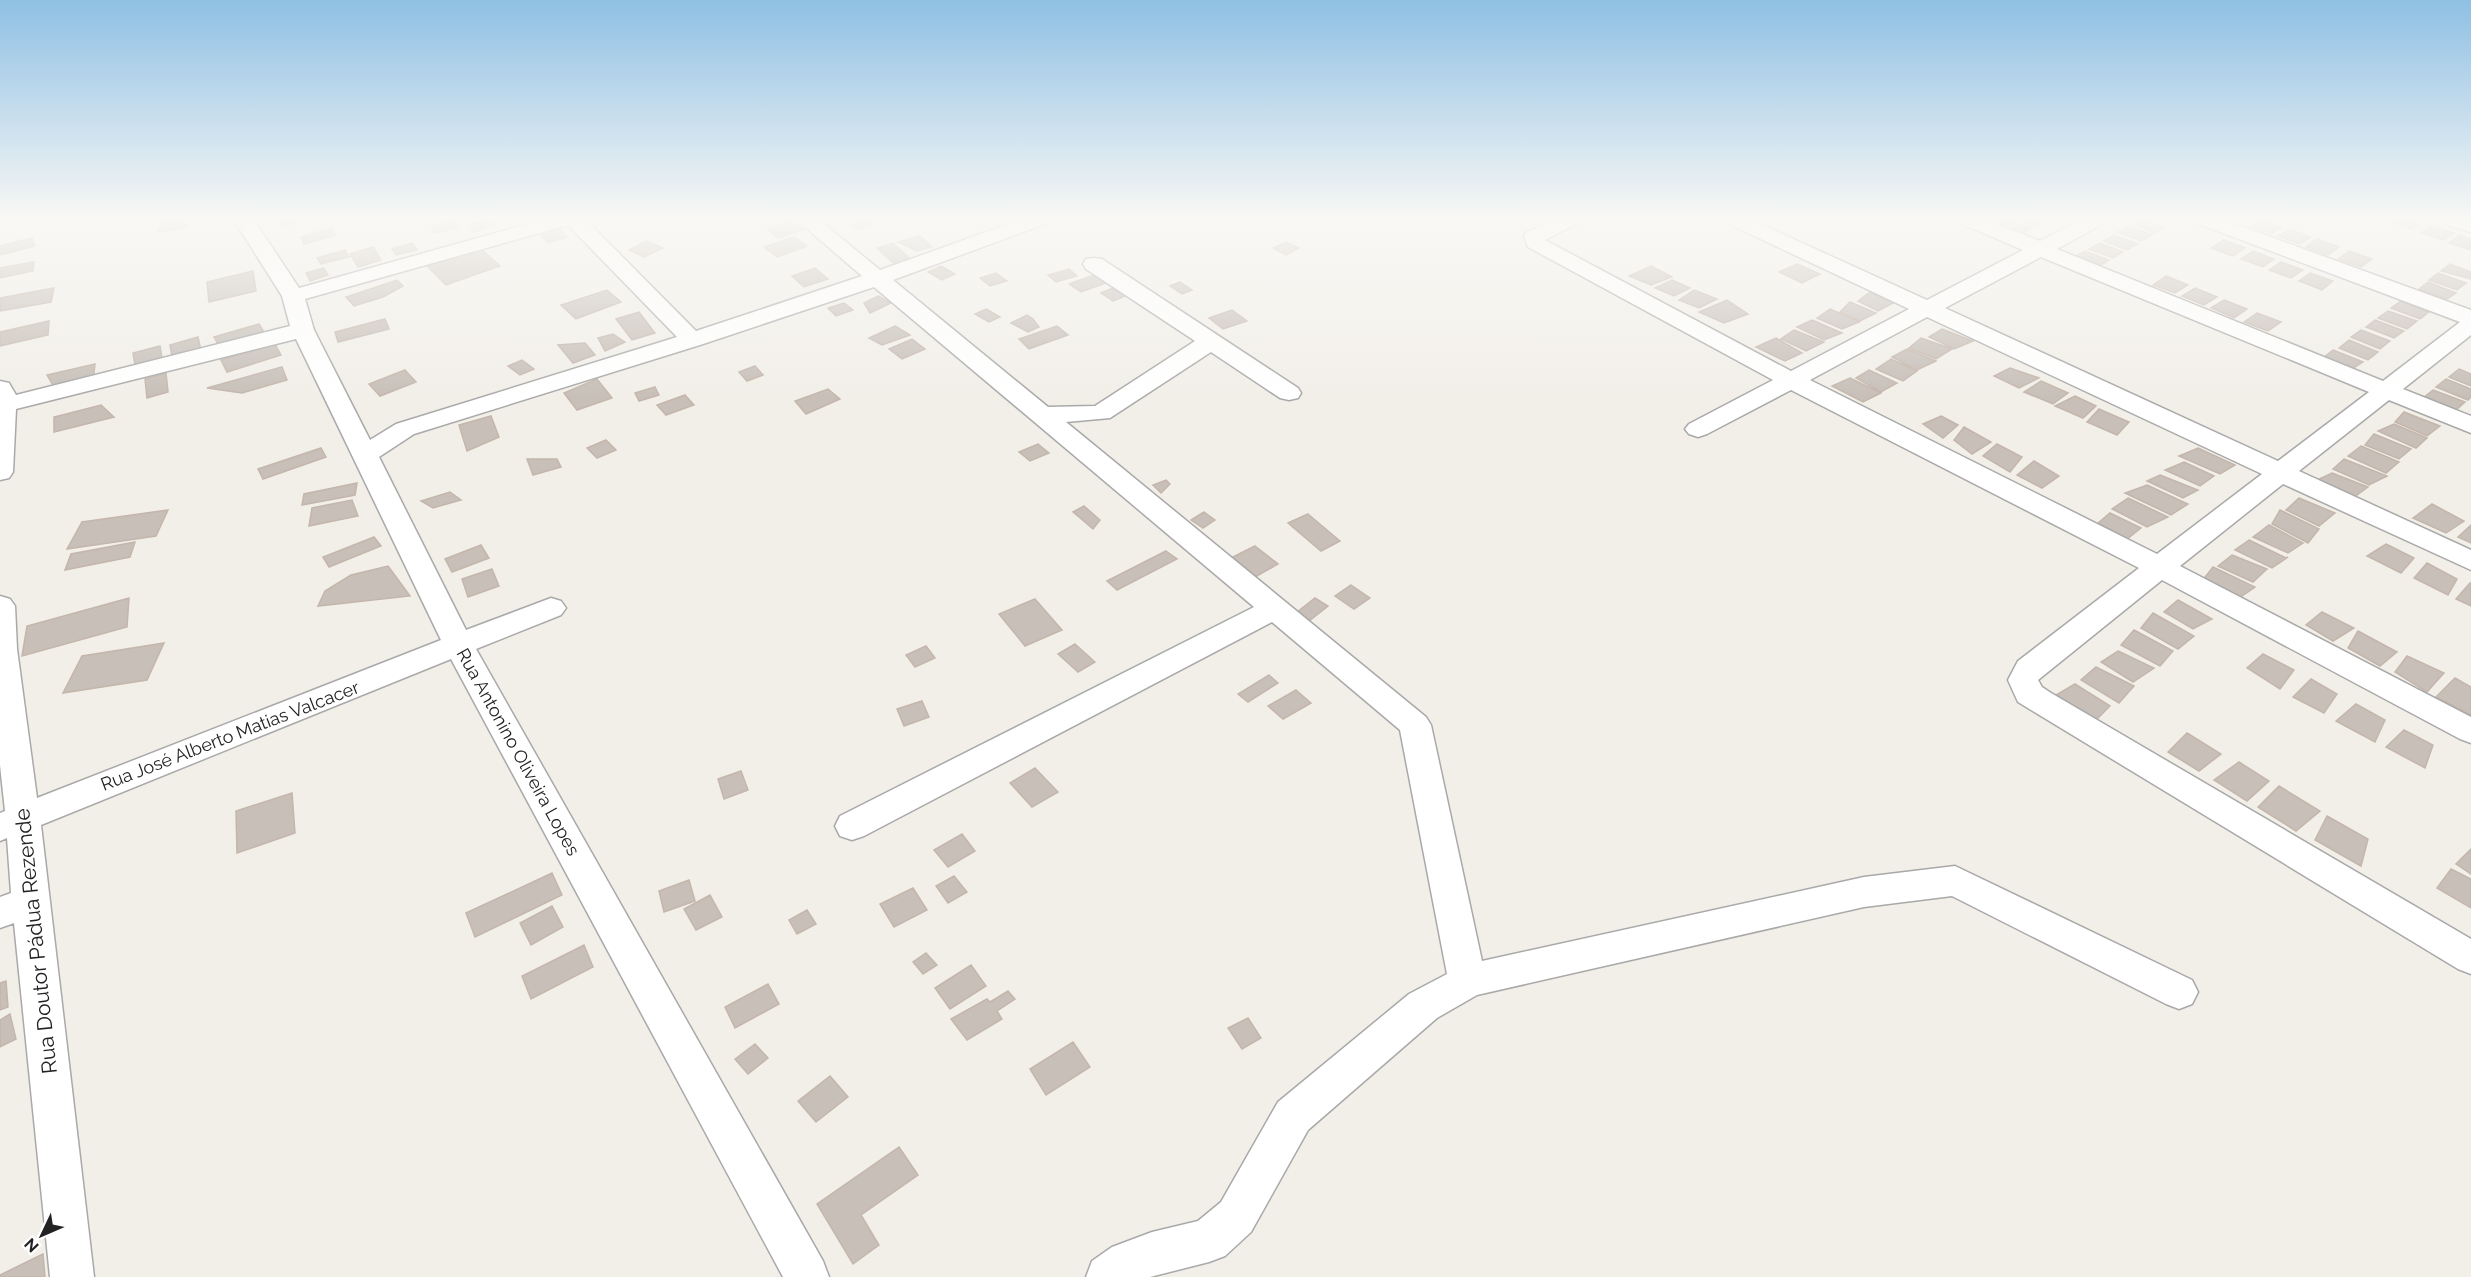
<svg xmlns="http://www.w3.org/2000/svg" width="2471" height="1277" viewBox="0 0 2471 1277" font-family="Raleway,sans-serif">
  <rect width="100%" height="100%" fill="#f2efe9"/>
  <path fill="#c7bfb8" stroke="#c4b6ab" stroke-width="1.5" d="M166,220H189L188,227L158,232L160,221Z
    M279,220H309L283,227Z
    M454,220L459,227L436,233L431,226Z
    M485,220H491L495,225L474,232L468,224Z
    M863,220L876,222L858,229L851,225Z
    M2008,220H2011L2032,228L2021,234L1999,225Z
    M2019,220H2044L2047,221L2036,226Z
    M2140,220H2145L2165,227L2155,233L2132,224Z
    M2260,220H2263L2282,227L2271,234L2250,226Z
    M2391,220H2415L2421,222L2411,229L2389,222Z
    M791,221L803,230L778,238L767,229Z
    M2432,225L2454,233L2444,240L2421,233Z
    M2128,226L2152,235L2141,241L2118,232Z
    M332,228L336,235L304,244L301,237Z
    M559,229L567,237L548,243L541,235Z
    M2289,229L2311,237L2300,244L2278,236Z
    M2114,235L2138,244L2127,250L2104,241Z
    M2459,235L2471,239V250L2449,243Z
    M920,236L932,247L917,251L898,242Z
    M794,237L807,246L777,257L764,247Z
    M32,238L35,246L0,255V246Z
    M2317,239L2339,247L2328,255L2306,247Z
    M2224,240L2245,248L2233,256L2211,248Z
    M647,241L663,248L644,257L629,250Z
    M1286,242L1299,248L1286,255L1273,248Z
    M412,243L417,250L396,255L392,249Z
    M893,243L909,258L893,263L877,248Z
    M2100,243L2123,252L2113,258L2089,249Z
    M373,247L381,260L358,267L350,254Z
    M480,248L500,266L446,285L427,266Z
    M345,250L349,257L321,264L317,258Z
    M2085,251L2109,260L2098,267L2074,257Z
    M2253,251L2274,259L2263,267L2241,259Z
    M2349,251L2372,259L2361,267L2338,259Z
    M34,262L33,271L0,278V268Z
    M2281,262L2303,270L2291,278L2269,270Z
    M1797,264L1820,274L1802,283L1779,272Z
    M2450,264L2471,272V279L2441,271Z
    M941,266L955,274L942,280L928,272Z
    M1651,266L1672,277L1651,285L1629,276Z
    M324,268L328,275L310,281L306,273Z
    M815,268L828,279L804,287L792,276Z
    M1069,269L1077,276L1056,282L1048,275Z
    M253,271L256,291L209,302L207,282Z
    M996,273L1007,281L990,286L980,278Z
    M1100,273L1111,281L1081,292L1069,284Z
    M2310,273L2333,281L2322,290L2299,281Z
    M2438,273L2466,283L2457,290L2429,280Z
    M2166,276L2188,285L2175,293L2153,285Z
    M397,280L403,286L383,297L354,306L346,297Z
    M1672,280L1690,288L1674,296L1655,288Z
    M1180,282L1192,290L1182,294L1170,286Z
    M2428,282L2456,293L2447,299L2419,289Z
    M1118,286L1130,294L1113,301L1101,293Z
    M54,288L51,302L0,311V298Z
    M2195,288L2217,297L2204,305L2182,296Z
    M607,290L621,302L576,319L561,305Z
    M1694,290L1717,299L1699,308L1679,300Z
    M1870,292L1893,303L1878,311L1858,301Z
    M878,296L891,303L870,313L864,303Z
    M1727,300L1748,314L1724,323L1699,312Z
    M2224,300L2247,309L2234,318L2211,308Z
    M2401,301L2429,312L2420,319L2391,308Z
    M1850,302L1876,313L1860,321L1840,312Z
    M844,303L853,310L836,316L828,308Z
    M986,309L1000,317L989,322L975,314Z
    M1830,309L1859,322L1842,329L1817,318Z
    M1232,310L1247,321L1223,329L1209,318Z
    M2388,311L2417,321L2407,329L2378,318Z
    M639,312L655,333L632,340L616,319Z
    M2257,313L2281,322L2268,331L2244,322Z
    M1027,315L1033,319L1039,327L1028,332L1011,323Z
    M385,319L389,329L338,342L335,332Z
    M1812,320L1842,333L1824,340L1797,327Z
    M2375,320L2404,331L2394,338L2366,327Z
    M49,321L48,335L0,346V332Z
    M259,324L268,339L219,346L214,337Z
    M895,326L910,335L882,345L869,338Z
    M1057,326L1068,335L1029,349L1019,339Z
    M1942,329L1973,341L1954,349L1929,337Z
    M1794,330L1824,342L1806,351L1781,339Z
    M2361,330L2390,341L2380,349L2351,337Z
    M613,334L625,342L605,351L598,338Z
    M198,337L202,355L173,362L170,345Z
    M1776,338L1802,353L1785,361L1756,347Z
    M1921,338L1952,349L1936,359L1909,348Z
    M912,339L925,349L902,359L889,349Z
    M2349,340L2378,352L2368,360L2339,348Z
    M585,343L595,355L573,363L558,345Z
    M275,344L281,355L227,372L221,360Z
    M160,346L162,358L135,365L133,353Z
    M1907,349L1936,361L1917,370L1892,357Z
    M2333,350L2363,362L2352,369L2323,358Z
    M1891,359L1917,371L1903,381L1876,369Z
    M522,360L534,369L520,375L508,366Z
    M95,364L93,382L54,387L47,375Z
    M755,366L763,375L747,381L739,372Z
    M282,367L287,380L242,393L207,388Z
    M2010,368L2039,378L2019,388L1994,376Z
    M2459,369L2471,374V386L2449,377Z
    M405,370L416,382L380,396L369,384Z
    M1869,370L1897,383L1881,392L1856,378Z
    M166,373L168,392L147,398L145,379Z
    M1850,378L1881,393L1863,402L1832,386Z
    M597,379L612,398L577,410L564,393Z
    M2446,379L2471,389V397L2468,400L2436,387Z
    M2041,381L2068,393L2053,404L2024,392Z
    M655,387L659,395L639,401L635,393Z
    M828,389L840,399L806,414L795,401Z
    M2433,390L2465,402L2455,411L2423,398Z
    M685,395L694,405L666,415L657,405Z
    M2075,396L2096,406L2083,418L2055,406Z
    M101,405L114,417L54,432V417Z
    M2099,409L2129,422L2117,435L2087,422Z
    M2404,412L2440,426L2427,436L2395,422Z
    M491,416L499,437L467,451L459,425Z
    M1941,416L1958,425L1943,438L1923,424Z
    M2394,424L2427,438L2416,448L2378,431Z
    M1964,427L1991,442L1972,454L1954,440Z
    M2374,434L2411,449L2399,459L2365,445Z
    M606,440L616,450L597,458L587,448Z
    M1038,444L1049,453L1030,461L1019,452Z
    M1997,444L2022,457L2010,472L1983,456Z
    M2361,446L2399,462L2386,473L2348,456Z
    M321,448L326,457L263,479L258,469Z
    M2198,448L2235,465L2220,474L2179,456Z
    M527,459H557L561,467L533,475Z
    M2344,459L2387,476L2369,485L2333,469Z
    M2034,461L2059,476L2042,488L2017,475Z
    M2184,462L2214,476L2200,486L2165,470Z
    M2332,473L2368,487L2353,498L2315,481Z
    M2160,475L2198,490L2183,498L2147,481Z
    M1166,480L1170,484L1161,493L1153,485Z
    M357,483L355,495L302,505L304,494Z
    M2147,485L2188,504L2171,515L2125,493Z
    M450,492L461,500L433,508L421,501Z
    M2128,498L2168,517L2147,527L2112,509Z
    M2299,498L2335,513L2319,526L2286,510Z
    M352,500L358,516L309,526L312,508Z
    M2432,504L2464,521L2446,533L2413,518Z
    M1084,506L1100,520L1093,529L1073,512Z
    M168,510L156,536L67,549L82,522Z
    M2280,510L2319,529L2308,543L2272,524Z
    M1204,512L1215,520L1203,528L1191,520Z
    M2110,513L2141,528L2127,539L2098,523Z
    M1308,514L1340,541L1321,551L1288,523Z
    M2269,525L2303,543L2288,553L2253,537Z
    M2471,525V543L2458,537Z
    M374,537L381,546L329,567L323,557Z
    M2249,540L2286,558L2288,557L2272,568L2235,550Z
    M135,542L130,557L65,570L71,554Z
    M2386,544L2414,558L2401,573L2367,556Z
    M481,545L489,558L452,572L445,559Z
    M1255,546L1278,564L1255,577L1231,558Z
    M1166,551L1177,559L1117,590L1107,581Z
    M2232,555L2267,569L2253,582L2218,566Z
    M2427,563L2457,579L2448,595L2414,578Z
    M388,566L410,596L318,606L325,591L351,575Z
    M2213,567L2255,587L2236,600L2202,581Z
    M492,569L499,586L468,597L462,579Z
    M2470,583H2471V606L2456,599Z
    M1351,585L1370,598L1354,609L1335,596Z
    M129,598L127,627L22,656L27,626Z
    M1315,598L1328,606L1309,621L1296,613Z
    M1035,599L1062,630L1025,646L999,614Z
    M2178,600L2212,619L2193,629L2164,612Z
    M2322,612L2354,628L2333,641L2306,625Z
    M2153,613L2194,636L2178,649L2141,628Z
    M2134,630L2173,651L2160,666L2121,645Z
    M2358,631L2397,652L2380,666L2348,648Z
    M164,643L147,680L63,693L82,656Z
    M1075,644L1095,662L1078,672L1058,654Z
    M926,646L935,658L915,667L906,655Z
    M2118,651L2154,668L2133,682L2101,662Z
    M2263,654L2294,670L2280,689L2247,668Z
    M2407,656L2444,673L2427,692L2395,672Z
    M2096,667L2134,686L2119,703L2081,680Z
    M1269,675L1278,683L1248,702L1238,694Z
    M2455,678L2471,687V715L2436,697Z
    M2311,679L2337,694L2324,713L2293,697Z
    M2075,684L2110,706L2096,720L2056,695Z
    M1296,690L1311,703L1283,719L1268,706Z
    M922,701L929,717L904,726L897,709Z
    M2356,704L2385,720L2375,742L2336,721Z
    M2404,730L2433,745L2425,768L2386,747Z
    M2187,733L2221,754L2199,771L2168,752Z
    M2239,762L2269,781L2247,801L2214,780Z
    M1035,768L1058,792L1032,807L1010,783Z
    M741,771L748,790L724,799L718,779Z
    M2279,786L2320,811L2296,831L2258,807Z
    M292,793L295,833L237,853L236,811Z
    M2327,816L2368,839L2361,866L2315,840Z
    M962,834L975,851L948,867L934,850Z
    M2471,849V874L2456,864Z
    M2451,869L2471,879V908L2437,888Z
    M552,873L562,895L475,937L466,913Z
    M954,876L967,892L948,903L936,886Z
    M689,880L695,901L664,912L659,891Z
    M913,888L927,910L894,927L880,904Z
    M710,895L722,917L696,930L684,909Z
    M552,906L563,927L531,945L520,923Z
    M807,910L816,924L797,934L789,920Z
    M584,945L593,967L531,999L522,976Z
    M926,953L937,965L923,974L913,962Z
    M971,965L986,986L950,1009L935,988Z
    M6,981L8,1007L0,1010V983Z
    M768,984L779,1004L735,1028L725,1007Z
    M1008,991L1015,999L997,1011L1002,1019L967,1040L951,1019L987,999L990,1002Z
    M10,1014L16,1039L0,1047V1020Z
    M1248,1018L1261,1038L1242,1049L1228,1028Z
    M1073,1042L1090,1067L1046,1095L1030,1069Z
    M755,1044L768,1058L748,1074L735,1059Z
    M830,1076L848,1097L816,1122L798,1101Z
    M899,1147L918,1175L861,1215L879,1245L853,1264L817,1204Z
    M43,1254L45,1277H0V1275Z"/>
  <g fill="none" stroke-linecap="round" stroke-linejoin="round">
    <defs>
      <path id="minor" d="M234,220H254L299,288L542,220H586L696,331L862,276L797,220H819L880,270L1020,220H1048L1045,224L893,280L1048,407L1095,406L1195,341L1086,269L1083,264L1086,259L1094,258L1102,259L1298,388L1301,393L1298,398L1289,400L1280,398L1211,352L1110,418L1066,422L1426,717L1431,725L1482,961L1864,877L1955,866L2192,980L2198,992L2192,1004L2179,1009L2166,1004L1952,896L1864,907L1477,995L1437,1018L1308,1130L1251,1232L1225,1256L1209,1262L1150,1277H1086L1092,1261L1112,1247L1152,1232L1198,1221L1221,1202L1278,1102L1409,994L1447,974L1400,730L1272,622L864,836L852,840L840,836L835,826L840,816L1254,607L874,287L700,345L414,434L379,457L466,630L551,598L561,601L566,608L561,615L476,649L823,1261L829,1277H783L451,659L41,825L94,1277H50L14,923L0,928V897L11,893L7,838L0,841V813L5,811L0,765V596L10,599L15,606L17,649L37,798L441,640L296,339L16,409L13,472L9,478L0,480V381L9,383L16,395L290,326L282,296ZM568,225L677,337L396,424L370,440L314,330L305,299Z
        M1553,220H1579L1576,224L1545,240L1791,371L1909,309L1729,224L1726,220H1752L1927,300L2023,250L1962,224L1959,220H1986L2040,241L2081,220H2106L2103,224L2057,249L2383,381L2460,322L2199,224L2196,220H2224L2471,310V335L2403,389L2471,416V433L2389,400L2299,471L2471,550V570L2283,484L2180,566L2471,717V743L2460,739L2162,580L2038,680L2042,687L2051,693L2471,939V974L2458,969L2018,702L2008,680L2018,661L2139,568L1791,390L1707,434L1698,437L1689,434L1685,429L1689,424L1773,380L1528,247L1524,236L1527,232ZM2041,257L2369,392L2278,461L1945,308ZM1927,317L2262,474L2157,554L1810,380Z"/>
      <path id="tertiary" d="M2444,220H2471V232L2447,225Z"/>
    </defs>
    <use href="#minor" stroke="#a9a9a9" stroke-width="3"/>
    <use href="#tertiary" stroke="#a9a9a9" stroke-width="3"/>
    <use href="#minor" fill="#fff" fill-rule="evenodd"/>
    <use href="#tertiary" fill="#fff" fill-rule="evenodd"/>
  </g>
  <linearGradient id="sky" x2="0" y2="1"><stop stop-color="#8fc0e4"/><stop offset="0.55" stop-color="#f9f8f5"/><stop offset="1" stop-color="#f9f8f5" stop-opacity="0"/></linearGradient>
  <rect width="2471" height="398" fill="url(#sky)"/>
  <g text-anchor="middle" stroke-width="4.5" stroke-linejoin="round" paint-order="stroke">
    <g font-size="18" fill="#222" stroke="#fff">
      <text transform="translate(230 736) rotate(-21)" y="6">Rua José Alberto Matias Valcacer</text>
      <text transform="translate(518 752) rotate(61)" y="6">Rua Antonino Oliveira Lopes</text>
    </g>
    <g font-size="21" fill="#222" stroke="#fff">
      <text transform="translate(36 941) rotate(-96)" y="7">Rua Doutor Pádua Rezende</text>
    </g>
  </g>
  <g transform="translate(42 1235) rotate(226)" stroke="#ffffff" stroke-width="4.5" paint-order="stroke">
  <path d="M0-4.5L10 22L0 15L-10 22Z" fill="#222222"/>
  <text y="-9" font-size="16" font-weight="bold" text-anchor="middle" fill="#222222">N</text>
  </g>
</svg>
